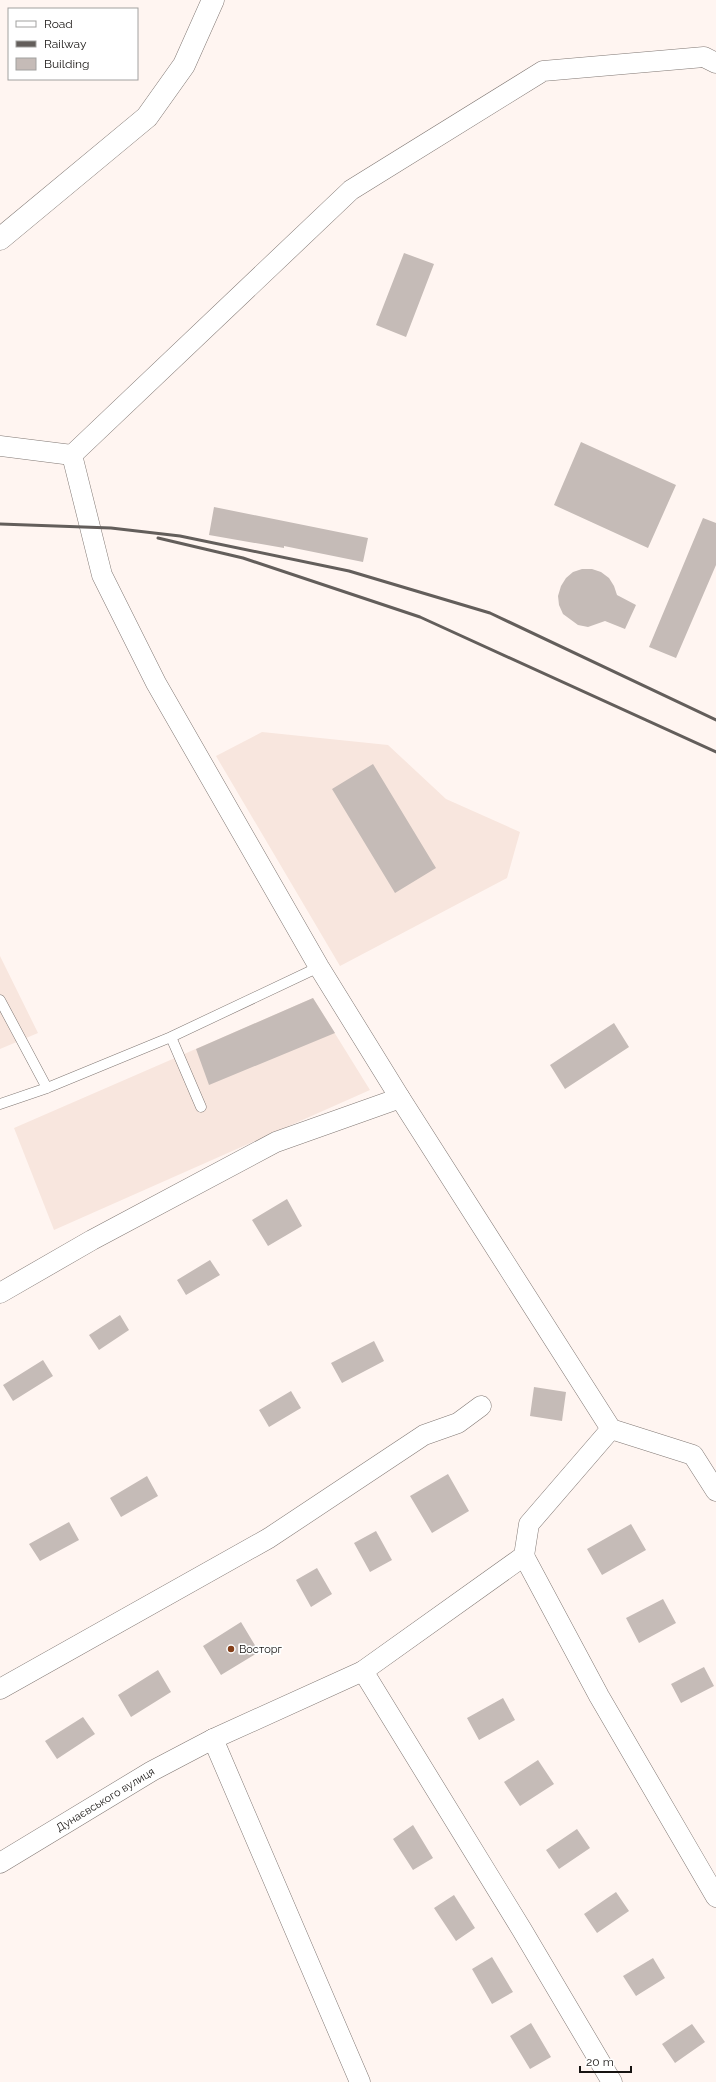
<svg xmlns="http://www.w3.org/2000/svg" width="716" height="2082" viewBox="0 0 716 2082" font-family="Raleway,sans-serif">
  <rect width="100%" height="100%" fill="#fff5f1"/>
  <path fill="#f8e6de" d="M262,732L388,745L446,799L520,832L507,878L340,966L216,756Z
    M0,956L38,1033L0,1049Z
    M313,998L370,1090L54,1230L14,1128Z"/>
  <path fill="#c5bbb7" d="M404,253L434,264L406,337L376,325Z
    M581,442L676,485L648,548L554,505Z
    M214,507L368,538L363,562L284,546V548L209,535Z
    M703,518L716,523V565L676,658L649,647Z
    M582,569H592L601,572L609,578L614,586L617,595L636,605L625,629L605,621L588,627L578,625L563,614L559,605L558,596L561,586L566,578L573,572Z
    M373,764L436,868L395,893L332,789Z
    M313,998L335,1033L209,1085L196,1049Z
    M614,1023L629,1047L565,1089L550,1065Z
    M287,1199L302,1226L268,1246L252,1220Z
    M210,1260L220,1275L186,1295L177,1280Z
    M120,1315L129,1330L99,1350L89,1335Z
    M374,1341L384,1361L342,1383L331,1363Z
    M43,1360L53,1376L13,1401L3,1385Z
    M534,1387L566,1392L562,1421L530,1416Z
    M291,1391L301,1408L269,1427L259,1410Z
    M448,1474L469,1511L432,1533L410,1496Z
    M147,1476L158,1496L121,1517L110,1498Z
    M69,1522L79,1540L40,1561L29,1544Z
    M631,1524L646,1550L602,1575L587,1549Z
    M376,1531L392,1560L370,1572L354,1543Z
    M317,1568L332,1594L311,1607L296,1580Z
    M663,1599L676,1623L639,1643L626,1618Z
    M241,1622L259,1652L221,1675L203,1646Z
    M704,1667L714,1686L681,1703L671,1684Z
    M158,1670L171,1692L131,1717L118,1695Z
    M503,1698L515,1720L479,1740L467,1718Z
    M83,1717L95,1734L57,1759L45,1741Z
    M538,1760L554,1784L520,1806L504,1782Z
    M413,1825L433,1858L413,1870L393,1839Z
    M577,1829L590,1848L559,1869L546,1850Z
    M616,1892L629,1911L597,1933L584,1914Z
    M454,1895L475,1928L456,1941L434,1908Z
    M492,1957L513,1992L492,2004L472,1969Z
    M653,1958L665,1978L636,1996L623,1976Z
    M531,2023L551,2057L530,2069L510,2036Z
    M692,2024L705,2042L675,2063L662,2044Z"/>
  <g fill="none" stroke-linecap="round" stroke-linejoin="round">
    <defs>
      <path id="lane" d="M0,1000L47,1088
        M0,1104L47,1088L171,1037
        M201,1107L171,1037L319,967"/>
      <g id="street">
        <path d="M0,446L72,455"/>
        <path d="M72,455L102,575L156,683L319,967L400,1098L611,1429L693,1455L716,1491"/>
        <path d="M72,455L351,190L543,71L704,57L716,63"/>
        <path d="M0,1293L92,1240L276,1142L400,1098"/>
        <path d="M524,1556L599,1696L716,1897"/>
        <path d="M363,1671L522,1930L612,2082"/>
        <path d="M0,1689L269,1538L424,1435L458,1423L481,1406"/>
        <path d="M213,1739L360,2082"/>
        <path id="s1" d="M0,1863L152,1771L213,1739L363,1671L524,1556L529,1524L611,1429"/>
      </g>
      <path id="primary" d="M0,239L147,117L184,65L213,0"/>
    </defs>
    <use href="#lane" stroke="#817874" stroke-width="11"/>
    <use href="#street" stroke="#817874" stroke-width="21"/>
    <use href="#primary" stroke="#817874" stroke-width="23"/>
    <use href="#lane" stroke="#fff" stroke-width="10"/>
    <use href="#street" stroke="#fff" stroke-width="20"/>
    <use href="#primary" stroke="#fff" stroke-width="22"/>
    <path stroke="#635e5b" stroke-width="3" d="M0,524L111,528L180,536L349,571L490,613L716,720
      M158,538L243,558L420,617L716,752"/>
  </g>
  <circle fill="#853f19" stroke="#fff" stroke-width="1.5" cx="231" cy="1649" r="4"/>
  <g text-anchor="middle" stroke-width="3.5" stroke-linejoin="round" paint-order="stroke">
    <g font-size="11" fill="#171412" stroke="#fff" text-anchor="start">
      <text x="239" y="1653">Восторг</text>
    </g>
    <g font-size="11" fill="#171412" stroke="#fff">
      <text dy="4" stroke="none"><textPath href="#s1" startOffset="123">Дунаєвського вулиця</textPath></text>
    </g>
  </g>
  <rect x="8" y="8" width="130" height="72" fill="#ffffff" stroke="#a2a1a0"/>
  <rect x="16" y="21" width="20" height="6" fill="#ffffff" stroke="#a2a1a0"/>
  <text x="44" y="28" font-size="12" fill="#171412">Road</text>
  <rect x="16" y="41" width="20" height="6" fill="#635e5b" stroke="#a2a1a0"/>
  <text x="44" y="48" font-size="12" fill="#171412">Railway</text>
  <rect x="16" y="58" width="20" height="12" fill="#c5bbb7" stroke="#a2a1a0"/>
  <text x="44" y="68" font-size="12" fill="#171412">Building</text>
  <path d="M580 2066v6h51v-6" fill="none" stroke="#171412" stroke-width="2"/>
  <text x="586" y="2066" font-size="12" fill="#171412" stroke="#ffffff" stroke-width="3" paint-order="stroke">20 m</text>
</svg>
